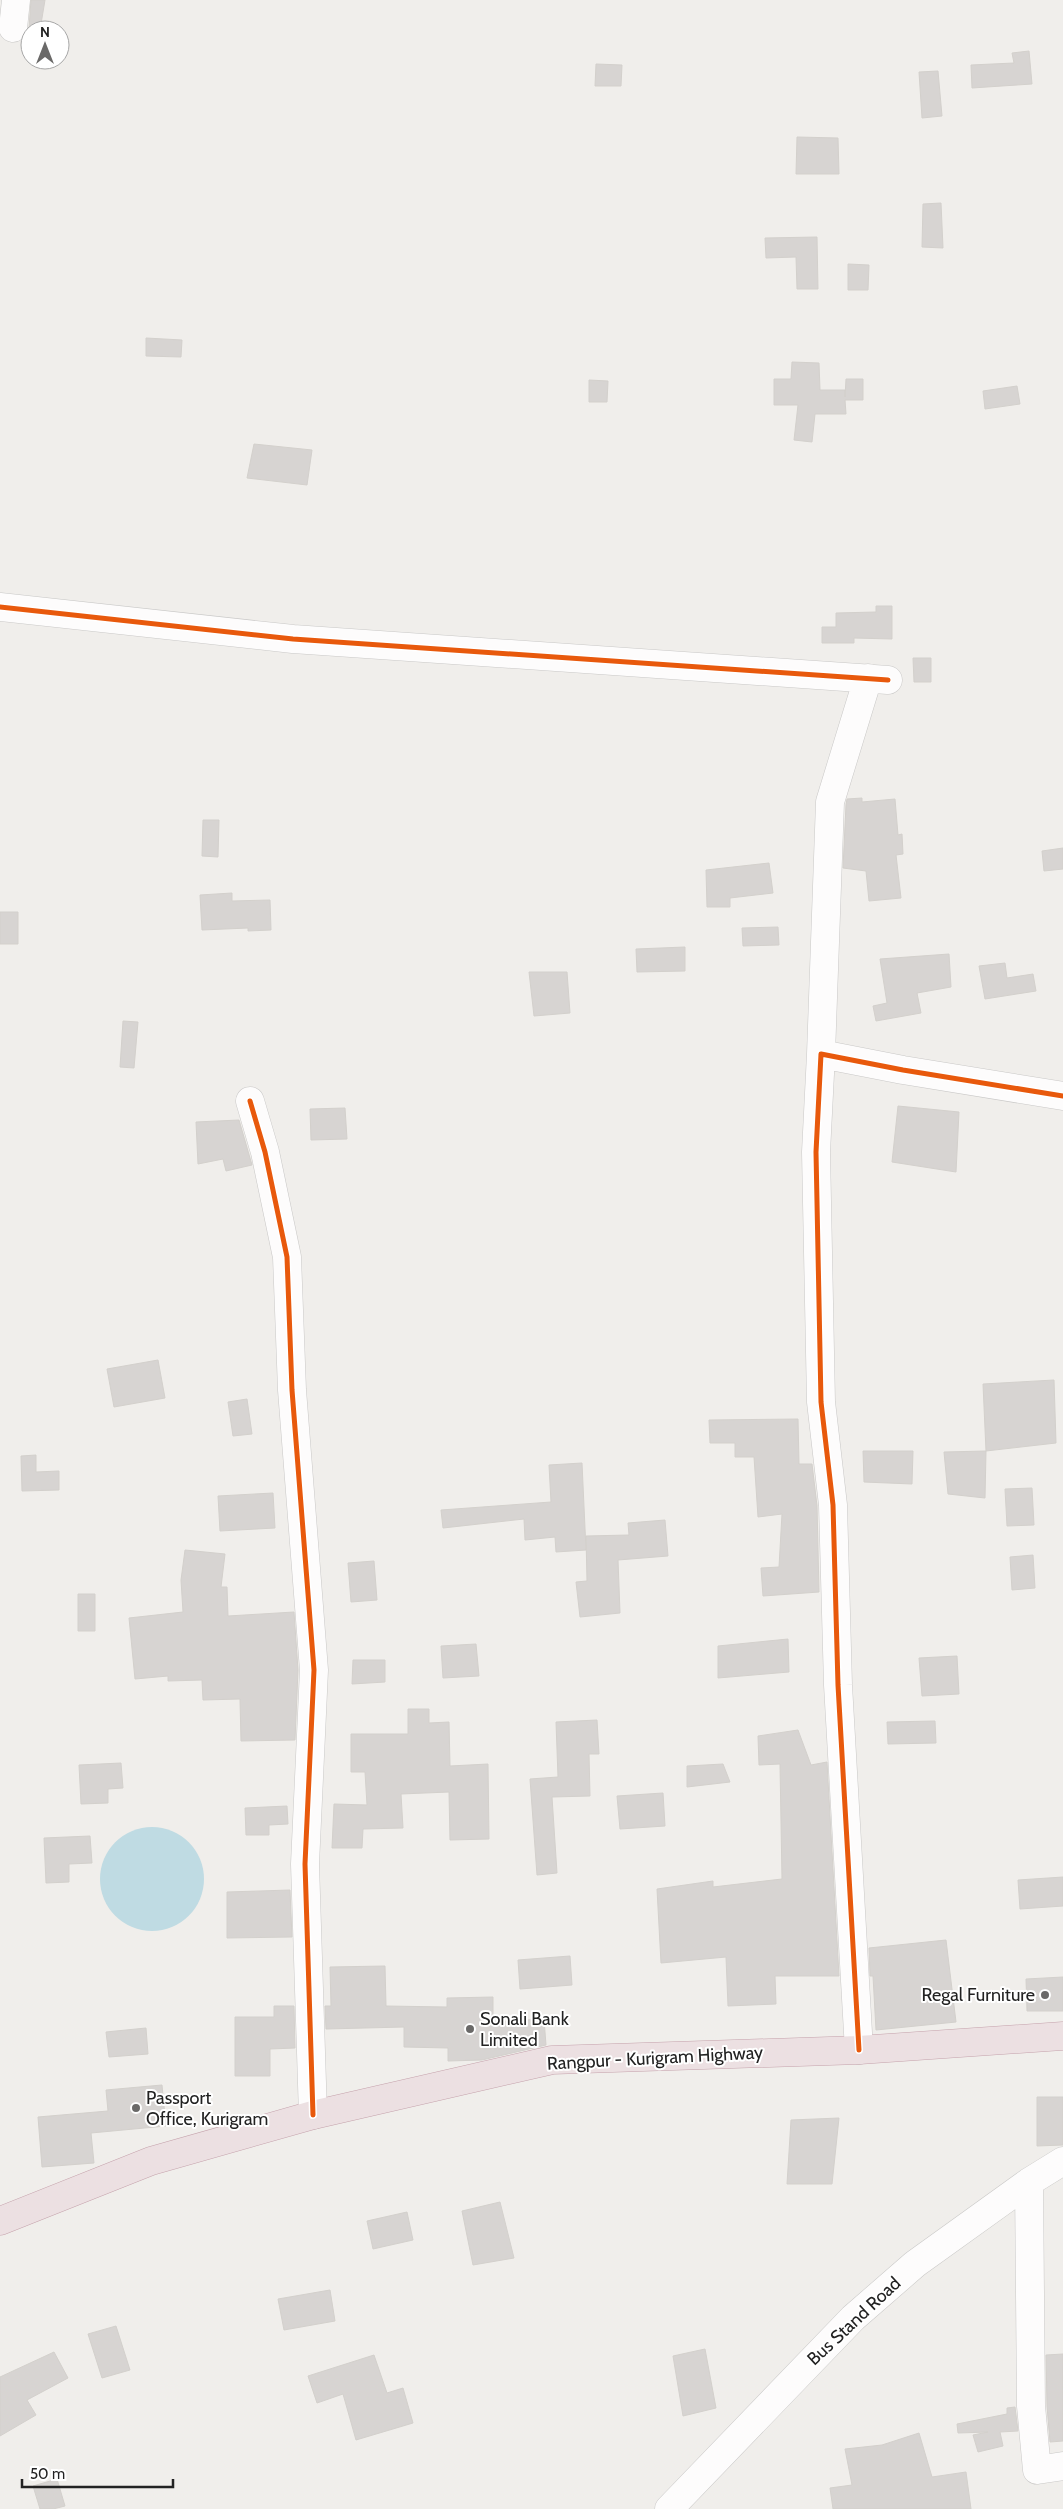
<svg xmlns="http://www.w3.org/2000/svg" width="1063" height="2509" viewBox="0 0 1063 2509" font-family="Cabin,sans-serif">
  <rect width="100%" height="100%" fill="#f0eeeb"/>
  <path fill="#bfdbe3" d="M100 1879a52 52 0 1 1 104 0a52 52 0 1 1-104 0Z"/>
  <path fill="#d7d4d2" stroke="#d3d0cc" d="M31,0H45L40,30L29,28Z
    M1029,51L1032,84L972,88L971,65L1014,63L1012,53Z
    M596,64L622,65L621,86H595Z
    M938,71L942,116L922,118L919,72Z
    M797,137L838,138L839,174H796Z
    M941,203L943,248L922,247L923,204Z
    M817,237L818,289H797L796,257L766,258L765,238Z
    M848,264L869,265L868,290H848Z
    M146,338L182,340L181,357L146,356Z
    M792,362L819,363L820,390H845V397L846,379H863V400H845L846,414H815L812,442L794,440L798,405H774V379H791Z
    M589,380L608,381L607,402H589Z
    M1017,386L1020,404L985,409L983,391Z
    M254,444L312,450L307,485L247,478Z
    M876,606H892V639L854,638V643H822V627H836V613L876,612Z
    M913,658H931V682H914Z
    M862,798V802L895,799L898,835L902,834L903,854L896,855L901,898L869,901L866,871L843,868L846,805L847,799Z
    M203,820H219L218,857L202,856Z
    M1063,848V869L1044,871L1042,851Z
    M769,863L773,893L730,898V907H707L706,870Z
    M232,893V901L270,900L271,930L248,931V928L202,930L200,895Z
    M0,912H18V944H0Z
    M778,927L779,945L743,946L742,928Z
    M685,947V971L637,972L636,949Z
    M949,954L951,987L917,993L921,1013L876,1021L873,1006L887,1003L880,959Z
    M1005,963L1007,978L1033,974L1036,991L985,999L979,966Z
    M529,972H567L570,1013L534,1016Z
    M123,1021L138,1022L134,1068L120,1067Z
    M898,1106L959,1112L956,1172L892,1162Z
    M345,1108L347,1139L311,1140L310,1109Z
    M239,1120L252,1165L226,1171L223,1159L198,1164L196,1122Z
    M158,1360L165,1398L114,1407L107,1369Z
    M1054,1380L1056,1443L986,1451L983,1384Z
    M247,1399L252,1434L233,1436L228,1402Z
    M798,1419L799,1464H812L817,1506L819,1592L763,1596L761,1568L779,1567L782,1514L758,1517L754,1457H735V1443H710L709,1420Z
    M863,1451H913L912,1484L864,1482Z
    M986,1451L985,1498L948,1494L944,1452Z
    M36,1455V1472L59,1471V1490L22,1491L21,1456Z
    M582,1463L586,1550L556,1552L555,1537L525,1540L524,1519L443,1528L441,1510L551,1502L549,1465Z
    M1032,1488L1034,1525L1007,1526L1005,1489Z
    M273,1493L275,1528L220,1531L218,1496Z
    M665,1520L668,1556L618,1560L620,1613L580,1617L576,1582L587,1581L586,1536L629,1535L628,1523Z
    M185,1550L225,1554L221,1587H227L228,1616L294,1612L298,1670L295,1740L241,1741L240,1699L203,1700L202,1680L168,1681V1676L135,1679L129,1618L183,1612L181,1580Z
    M1033,1555L1035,1588L1012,1590L1010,1557Z
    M374,1561L377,1600L351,1602L348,1563Z
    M78,1594H95V1631H78Z
    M788,1639L789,1672L718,1678V1646Z
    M476,1644L479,1676L443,1678L441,1646Z
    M957,1656L959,1694L922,1696L919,1658Z
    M353,1660H385V1682L352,1684Z
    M408,1709H429V1723L449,1722L450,1766L488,1764L489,1839L450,1840L449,1792L401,1794L403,1828L363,1829L362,1848H332L334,1804L367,1805L365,1772H351V1734H408Z
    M597,1720L599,1754H589L590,1796L552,1797L557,1873L537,1875L530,1779L558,1777L556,1722Z
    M935,1721L936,1743L888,1744L887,1722Z
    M798,1730L811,1765L827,1762L839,1976H775L776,2004L728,2006L726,1957L661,1963L657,1889L713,1881V1887L782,1879L780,1764L759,1765L758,1736Z
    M121,1763L123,1788L108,1789V1803L81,1804L79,1765Z
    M723,1764L730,1782L687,1787V1766Z
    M663,1793L665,1826L620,1829L617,1796Z
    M287,1806L288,1824L269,1825V1835H246L245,1808Z
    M90,1836L92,1863L69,1864V1882L46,1883L44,1838Z
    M1063,1877V1906L1020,1909L1018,1880Z
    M290,1890L292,1937L227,1938V1892Z
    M946,1940L956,2022L876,2030L873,1976H870L869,1948Z
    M570,1956L572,1985L520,1989L518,1960Z
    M385,1966L386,2006L447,2007V1998L493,1997V2022L544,2019L546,2045L482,2060L448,2061V2048L404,2047V2027L326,2029L325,2006H331L330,1967Z
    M1063,1977V2011H1027L1026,1979Z
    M274,2006H294L295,2048L270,2049V2076H235V2017H274Z
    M146,2028L148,2054L109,2057L106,2032Z
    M162,2085L166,2126L91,2133L94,2163L42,2167L38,2117L108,2111L106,2090Z
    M1037,2097H1063V2145L1037,2146Z
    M839,2118L832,2184H787L791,2120Z
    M500,2202L514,2258L473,2265L462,2211Z
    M407,2212L413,2240L373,2249L367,2221Z
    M330,2290L335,2321L284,2330L278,2299Z
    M116,2326L130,2370L102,2378L88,2334Z
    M705,2349L716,2408L683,2416L673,2356Z
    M54,2352L68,2378L27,2400L36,2415L0,2436V2377Z
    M1063,2354V2441L1050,2442L1047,2406L1046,2355Z
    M374,2355L387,2393L403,2388L413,2423L356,2440L343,2394L317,2403L308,2376Z
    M1015,2407L1018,2431L1000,2432L1003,2446L978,2452L973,2435L988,2432L958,2433L957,2424L1007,2414V2408Z
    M919,2433L932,2477L966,2472L971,2509H833L830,2488L852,2485L845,2449L882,2445Z
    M57,2479L65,2506L53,2509H40L33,2486Z"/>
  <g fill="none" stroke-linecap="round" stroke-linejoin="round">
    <defs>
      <path id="minor" d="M13,28L16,0
        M0,607L293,639L888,680
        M821,1054L830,802L868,678
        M250,1101L265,1152L287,1257L292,1390L314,1670L305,1864L313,2115
        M859,2050L838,1685L833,1505L821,1402L816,1152L821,1054L903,1070L1063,1096
        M1029,2182L1031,2406L1037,2470L1063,2466
        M669,2509L853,2318L915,2264L1029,2182L1063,2161"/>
      <path id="highway" d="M0,2221L151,2161L313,2115L552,2060L859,2050L1063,2036"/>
    </defs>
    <use href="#minor" stroke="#c9c8c7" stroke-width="29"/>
    <use href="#highway" stroke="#c5a2ac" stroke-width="29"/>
    <use href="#minor" stroke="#fdfcfc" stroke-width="28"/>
    <use href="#highway" stroke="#ece0e2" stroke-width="28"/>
    <defs>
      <path id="cycleway" d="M0,607L293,639L888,680
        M250,1101L265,1152L287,1257L292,1390L314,1670L305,1864L313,2115
        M859,2050L838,1685L833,1505L821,1402L816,1152L821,1054L903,1070L1063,1096"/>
    </defs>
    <use href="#cycleway" stroke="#fff" stroke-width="8"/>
    <use href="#cycleway" stroke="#e8590c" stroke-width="5"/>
  </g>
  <g fill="#6a6968" stroke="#fff" stroke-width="2">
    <circle cx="1045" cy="1995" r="5"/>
    <circle cx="470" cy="2029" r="5"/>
    <circle cx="136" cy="2108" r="5"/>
  </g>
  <g text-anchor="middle" stroke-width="4" stroke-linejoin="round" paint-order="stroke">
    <g font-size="18" fill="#222" stroke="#fff" text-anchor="start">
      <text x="1035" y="2001" text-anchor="end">Regal Furniture</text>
      <text x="480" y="2025">Sonali Bank<tspan x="480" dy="21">Limited</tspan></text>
      <text x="146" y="2104">Passport<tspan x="146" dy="21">Office, Kurigram</tspan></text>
    </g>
    <g font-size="18" fill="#222" stroke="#fff">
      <text transform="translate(655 2058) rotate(-3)" y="6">Rangpur - Kurigram Highway</text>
      <text transform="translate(854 2321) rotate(-43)" y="6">Bus Stand Road</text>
    </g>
  </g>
  <g transform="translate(45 45)"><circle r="24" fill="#ffffff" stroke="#a7a7a7"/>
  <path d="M0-4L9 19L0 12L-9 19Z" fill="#6a6968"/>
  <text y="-8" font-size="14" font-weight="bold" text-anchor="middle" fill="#222222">N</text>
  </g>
  <path d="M22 2479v8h151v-8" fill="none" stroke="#222222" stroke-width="2.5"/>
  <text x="30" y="2479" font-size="15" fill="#222222" stroke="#ffffff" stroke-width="4" paint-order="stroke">50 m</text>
</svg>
